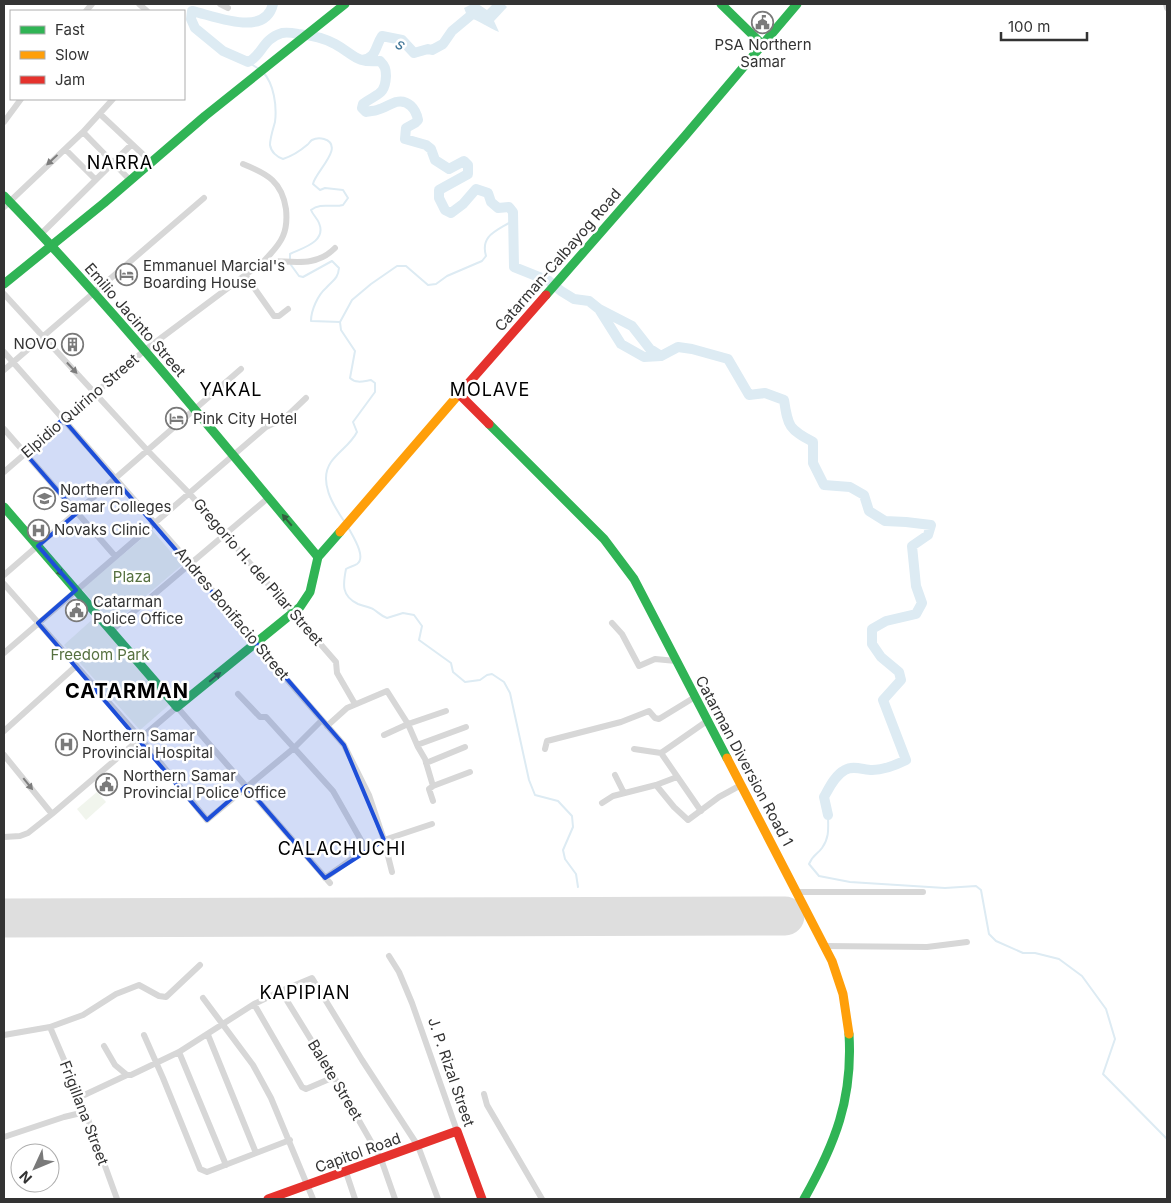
<svg xmlns="http://www.w3.org/2000/svg" width="1171" height="1203" viewBox="0 0 1171 1203" font-family="Inter,sans-serif">
  <rect width="100%" height="100%" fill="#fff"/>
  <path fill="#f1f5ed" d="M152,530L182,565L113,624L82,589Z
    M94,618L170,704L140,730L64,645Z
    M97,792L106,802L86,820L77,809Z"/>
  <path fill="#ddebf3" d="M472,4H478L487,10L493,4H504L507,7L494,21L499,32C490,29 476,18 468,18L464,8Z"/>
  <g fill="none" stroke-linecap="round" stroke-linejoin="round">
    <path stroke="#ddebf3" stroke-width="2" d="M248,62L259,69
      M263,72C274,84 277,106 275,122C273,129 270,138 270,145C271,152 277,157 283,159C292,156 300,151 307,145C309,144 310,141 312,140C316,138 320,138 324,139C346,146 315,172 313,184L320,190L325,188L343,190L348,198L343,205C332,208 321,202 311,210C313,215 317,218 319,223C327,242 302,248 290,254V260
      M291,265L299,276L303,277L332,261L339,268C338,279 333,280 326,288C318,295 311,310 311,321L340,322
      M344,521C333,505 318,481 331,462C339,451 351,444 357,432L353,422L375,392V383L371,380C364,381 356,384 350,378L355,351L341,330L340,322L352,300L371,284L397,266H406L428,285L436,284L447,276L482,261L486,256C480,235 497,231 512,221
      M348,527C352,535 367,557 357,564C354,566 349,567 346,569C343,584 341,596 358,604C363,606 369,607 373,609C378,612 381,616 387,618L403,613L414,615L422,626L419,640L451,663L453,672L465,682L480,680L487,675L492,674L504,682L510,693L529,780L535,795L558,801L572,816L573,827L563,850L565,859L576,874L578,887
      M828,815C828,827 830,837 822,848C817,855 814,853 809,864L819,876L850,882L945,888L976,886L981,890L989,934L996,941L1023,953H1035L1059,959L1082,976L1106,1009L1115,1039L1103,1074L1167,1139"/>
    <path stroke="#ddebf3" stroke-width="10" d="M273,4C265,38 215,16 192,11L191,19L195,28L223,51L248,62C262,56 262,39 282,33C287,32 293,33 298,34C310,35 324,38 335,44C355,55 355,63 380,61C385,66 386,69 386,76C385,96 377,93 363,104L362,108L366,112C370,111 374,111 377,110C384,108 390,104 396,102C408,99 416,109 418,120L415,123L406,128L405,139L426,145L431,149L435,160L449,169L464,161L468,165V174L439,190V198L445,210L451,213L463,204L476,189L488,193L491,202L498,208L509,207L513,212L514,267L549,281L561,291L574,299L589,301L599,309L632,326L650,349L661,356
      M362,60C377,58 375,46 382,36L402,40L414,53L428,49L432,50L443,44L452,31L470,16
      M599,309L621,344L644,357L661,356L678,347L692,349L728,359L749,395L765,393L784,400C788,427 789,429 813,442V463L824,485L850,487L864,495L869,511L885,521L906,522L931,525L928,535L912,546L916,586L922,603L916,614L886,621L872,629V644L881,657L899,672L901,680L883,700L906,760C896,765 884,770 872,770C864,770 853,765 845,770C835,775 829,788 824,797L828,815"/>
    <path stroke="#dedede" stroke-width="39" d="M4,918L785,916"/>
    <path stroke="#d7d7d7" stroke-width="6" d="M139,4L147,11
      M220,4L228,8
      M1166,4L1167,8
      M86,11L92,4
      M100,114L151,162
      M4,122L21,99
      M83,132L130,180
      M65,149L96,180
      M243,164C268,174 282,182 286,209C287,219 287,227 283,236C279,246 271,253 264,261
      M4,207L83,132L113,99
      M41,234L132,144
      M245,275L274,316H279L288,309
      M4,294L147,450L189,493L336,662L337,673L355,704
      M4,352L190,563L256,644L344,745L369,795L384,840L366,849L325,878
      M4,370L204,198
      M4,429L115,556
      M4,472L145,350L264,261C291,260 314,269 335,248
      M4,575L241,369
      M4,584L141,739L207,820L294,748L322,720
      M612,623L622,634L639,666L655,659L676,661
      M111,631L268,498
      M4,653L266,427L285,418L306,398
      M238,694L260,717H266L333,791L366,849
      M327,726L347,708L387,691L408,724L418,747L425,759L433,786L429,789L433,801
      M4,731L76,666
      M384,735L408,724L446,711
      M417,745L466,727
      M545,749L547,741L621,722L649,711L655,718L659,719L695,697
      M634,749L661,753L701,811
      M661,753L707,721
      M4,755L52,814
      M426,763L465,747
      M615,775L624,793
      M656,785L677,777
      M433,786L470,772
      M602,803L613,796L656,785L674,807L688,820L719,797L741,785
      M4,837L20,836L28,833L52,814L177,707L330,883
      M392,872L384,840L432,824
      M797,892H923
      M824,946L927,947L967,942
      M389,956L399,972L412,1003L457,1131
      M281,991L334,1077L381,1159L395,1199
      M203,998L253,1065L271,1098L313,1199
      M254,1004L302,1087L306,1089L334,1077
      M50,1027L80,1097L117,1199
      M4,1035L50,1027L83,1015L116,994L139,985L159,996L166,997L200,965
      M144,1035L163,1078L200,1169L207,1172L290,1140
      M208,1035L256,1153
      M104,1046L115,1065L127,1075H131L179,1052L254,1004L281,991L312,978L362,1060L418,1146L438,1199
      M179,1052L226,1165
      M484,1094L487,1105L542,1199
      M80,1097L127,1075
      M4,1137L64,1117L85,1112
      M346,1172L355,1199"/>
    <path stroke="#30b455" stroke-width="9" d="M721,4L762,44
      M4,196C115,310 216,435 318,557
      M4,284L104,203L205,116L345,4
      M546,295L685,136L797,4
      M489,424L604,539L634,579L727,758
      M4,507L177,707L300,607L310,592L318,557L340,532
      M804,1199C835,1144 853,1099 849,1034"/>
    <path stroke="#ff9f0a" stroke-width="9" d="M340,532L459,394
      M727,758L832,961L843,994L849,1034"/>
    <path stroke="#e5322d" stroke-width="9" d="M489,424L459,394L546,295
      M268,1199L457,1131L482,1199"/>
  </g>
  <defs><path id="oneway-solid" d="M-6-.8H1V-3.2L6.5 0L1 3.2V.8H-6Z" transform="scale(1.25)"/></defs>
  <g fill="#7d7d7d">
    <use href="#oneway-solid" transform="translate(52 160) rotate(137)"/>
    <use href="#oneway-solid" transform="translate(72 368) rotate(47)"/>
    <use href="#oneway-solid" transform="translate(28 784) rotate(51)"/>
  </g>
  <g fill="#32603f">
    <use href="#oneway-solid" transform="translate(287 520) rotate(-130)"/>
    <use href="#oneway-solid" transform="translate(58 570) rotate(49)"/>
    <use href="#oneway-solid" transform="translate(215 677) rotate(-39)"/>
  </g>
  <path fill="#1d4ed8" fill-opacity="0.2" stroke="#1d4ed8" stroke-width="4" stroke-linejoin="round" d="M63,419L344,745L384,840L325,878L246,786L207,820L38,623L76,590L38,546L77,513L25,453Z"/>
  <defs>
    <symbol id="civic-ring" viewBox="-11 -11 22 22"><circle r="9.5" fill="#fff" stroke="#7a7a7a" stroke-width="1.5"/><path d="M-.6-6.5H3V-4.5H.6V-3L4-1V1h2V6H-6V1h2V-1L-.6-3ZM-1.2 2.5V6h2.4V2.5Z" fill="#7a7a7a"/></symbol>
    <symbol id="hotel-ring" viewBox="-11 -11 22 22"><circle r="9.5" fill="#fff" stroke="#7a7a7a" stroke-width="1.5"/><path d="M-6-4.5h1.5V1H6V5H4.5V3h-9V5H-6ZM-4 0a1.8 1.8 0 1 1 3.6 0ZM.5 0V-2.5h3Q6-2.5 6 0Z" fill="#7a7a7a"/></symbol>
    <symbol id="building-ring" viewBox="-11 -11 22 22"><circle r="9.5" fill="#fff" stroke="#7a7a7a" stroke-width="1.5"/><path d="M-4-6H4V6H1V3H-1V6H-4ZM-2.5-4.3h1.7v1.8h-1.7ZM.8-4.3h1.7v1.8H.8ZM-2.5-1h1.7V.8h-1.7ZM.8-1h1.7V.8H.8Z" fill="#7a7a7a"/></symbol>
    <symbol id="university-ring" viewBox="-11 -11 22 22"><circle r="9.5" fill="#fff" stroke="#7a7a7a" stroke-width="1.5"/><path d="M0-5L7-2L0 1L-7-2ZM-4 1L0 2.5L4 1V4Q0 6-4 4Z" fill="#7a7a7a"/></symbol>
    <symbol id="hospital-ring" viewBox="-11 -11 22 22"><circle r="9.5" fill="#fff" stroke="#7a7a7a" stroke-width="1.5"/><path d="M-5-5h3v3.5h4V-5h3V5h-3V1.5h-4V5h-3Z" fill="#7a7a7a"/></symbol>
  </defs>
  <g fill-rule="evenodd">
    <use href="#civic-ring" x="750" y="10" width="25" height="25"/>
    <use href="#hotel-ring" x="114" y="262" width="25" height="25"/>
    <use href="#building-ring" x="60" y="332" width="25" height="25"/>
    <use href="#hotel-ring" x="164" y="406" width="25" height="25"/>
    <use href="#university-ring" x="32" y="486" width="25" height="25"/>
    <use href="#hospital-ring" x="26" y="518" width="25" height="25"/>
    <use href="#civic-ring" x="64" y="598" width="25" height="25"/>
    <use href="#hospital-ring" x="54" y="732" width="25" height="25"/>
    <use href="#civic-ring" x="94" y="772" width="25" height="25"/>
  </g>
  <g text-anchor="middle" stroke-width="5" stroke-linejoin="round" paint-order="stroke">
    <g font-size="15" fill="#333" stroke="#fff" text-anchor="start">
      <text x="763" y="50" text-anchor="middle">PSA Northern<tspan x="763" dy="17">Samar</tspan></text>
      <text x="143" y="271">Emmanuel Marcial's<tspan x="143" dy="17">Boarding House</tspan></text>
      <text x="57" y="349" text-anchor="end">NOVO</text>
      <text x="193" y="424">Pink City Hotel</text>
      <text x="60" y="495">Northern<tspan x="60" dy="17">Samar Colleges</tspan></text>
      <text x="54" y="535">Novaks Clinic</text>
      <text x="93" y="607">Catarman<tspan x="93" dy="17">Police Office</tspan></text>
      <text x="82" y="741">Northern Samar<tspan x="82" dy="17">Provincial Hospital</tspan></text>
      <text x="123" y="781">Northern Samar<tspan x="123" dy="17">Provincial Police Office</tspan></text>
    </g>
    <g font-size="15" fill="#333" stroke="#fff">
      <text transform="translate(558 260) rotate(-49)" y="5">Catarman-Calbayog Road</text>
      <text transform="translate(135 320) rotate(49)" y="5">Emilio Jacinto Street</text>
      <text transform="translate(80 406) rotate(-41)" y="5">Elpidio Quirino Street</text>
      <text transform="translate(258 572) rotate(49)" y="5">Gregorio H. del Pilar Street</text>
      <text transform="translate(232 614) rotate(50)" y="5">Andres Bonifacio Street</text>
      <text transform="translate(744 761) rotate(62)" y="5">Catarman Diversion Road 1</text>
      <text transform="translate(451 1072) rotate(71)" y="5">J. P. Rizal Street</text>
      <text transform="translate(335 1080) rotate(59)" y="5">Balete Street</text>
      <text transform="translate(84 1113) rotate(69)" y="5">Frigillana Street</text>
      <text transform="translate(358 1153) rotate(-20)" y="5">Capitol Road</text>
    </g>
    <g font-size="15" fill="#56703f" stroke="#fff">
      <text x="132" y="582">Plaza</text>
      <text x="100" y="660">Freedom Park</text>
    </g>
    <g font-size="16" font-style="italic" fill="#3f7597" stroke="#fff">
      <text transform="translate(401 44) rotate(30)" y="6">s</text>
    </g>
    <g font-size="18" letter-spacing="1" fill="#000" stroke="#fff">
      <text x="120" y="169">NARRA</text>
      <text x="231" y="396">YAKAL</text>
      <text x="490" y="396">MOLAVE</text>
      <text x="342" y="855">CALACHUCHI</text>
      <text x="305" y="999">KAPIPIAN</text>
    </g>
    <g font-size="20" font-weight="bold" letter-spacing="1" fill="#000" stroke="#fff">
      <text x="127" y="698">CATARMAN</text>
    </g>
  </g>
  <rect width="1171" height="1203" fill="none" stroke="#333333" stroke-width="10"/>
  <rect x="10" y="10" width="175" height="90" fill="#ffffff" stroke="#adadad"/>
  <rect x="20" y="26" width="25" height="8" fill="#30b455" stroke="#adadad"/>
  <text x="55" y="35" font-size="15" fill="#333333">Fast</text>
  <rect x="20" y="51" width="25" height="8" fill="#ff9f0a" stroke="#adadad"/>
  <text x="55" y="60" font-size="15" fill="#333333">Slow</text>
  <rect x="20" y="76" width="25" height="8" fill="#e5322d" stroke="#adadad"/>
  <text x="55" y="85" font-size="15" fill="#333333">Jam</text>
  <g transform="translate(35 1168) rotate(226)"><circle r="24" fill="#ffffff" stroke="#adadad"/>
  <path d="M0-4L9 19L0 12L-9 19Z" fill="#7a7a7a"/>
  <text y="-8" font-size="14" font-weight="bold" text-anchor="middle" fill="#333333">N</text>
  </g>
  <path d="M1001 32v8h86v-8" fill="none" stroke="#333333" stroke-width="2.5"/>
  <text x="1008" y="32" font-size="15" fill="#333333" stroke="#ffffff" stroke-width="4" paint-order="stroke">100 m</text>
</svg>
